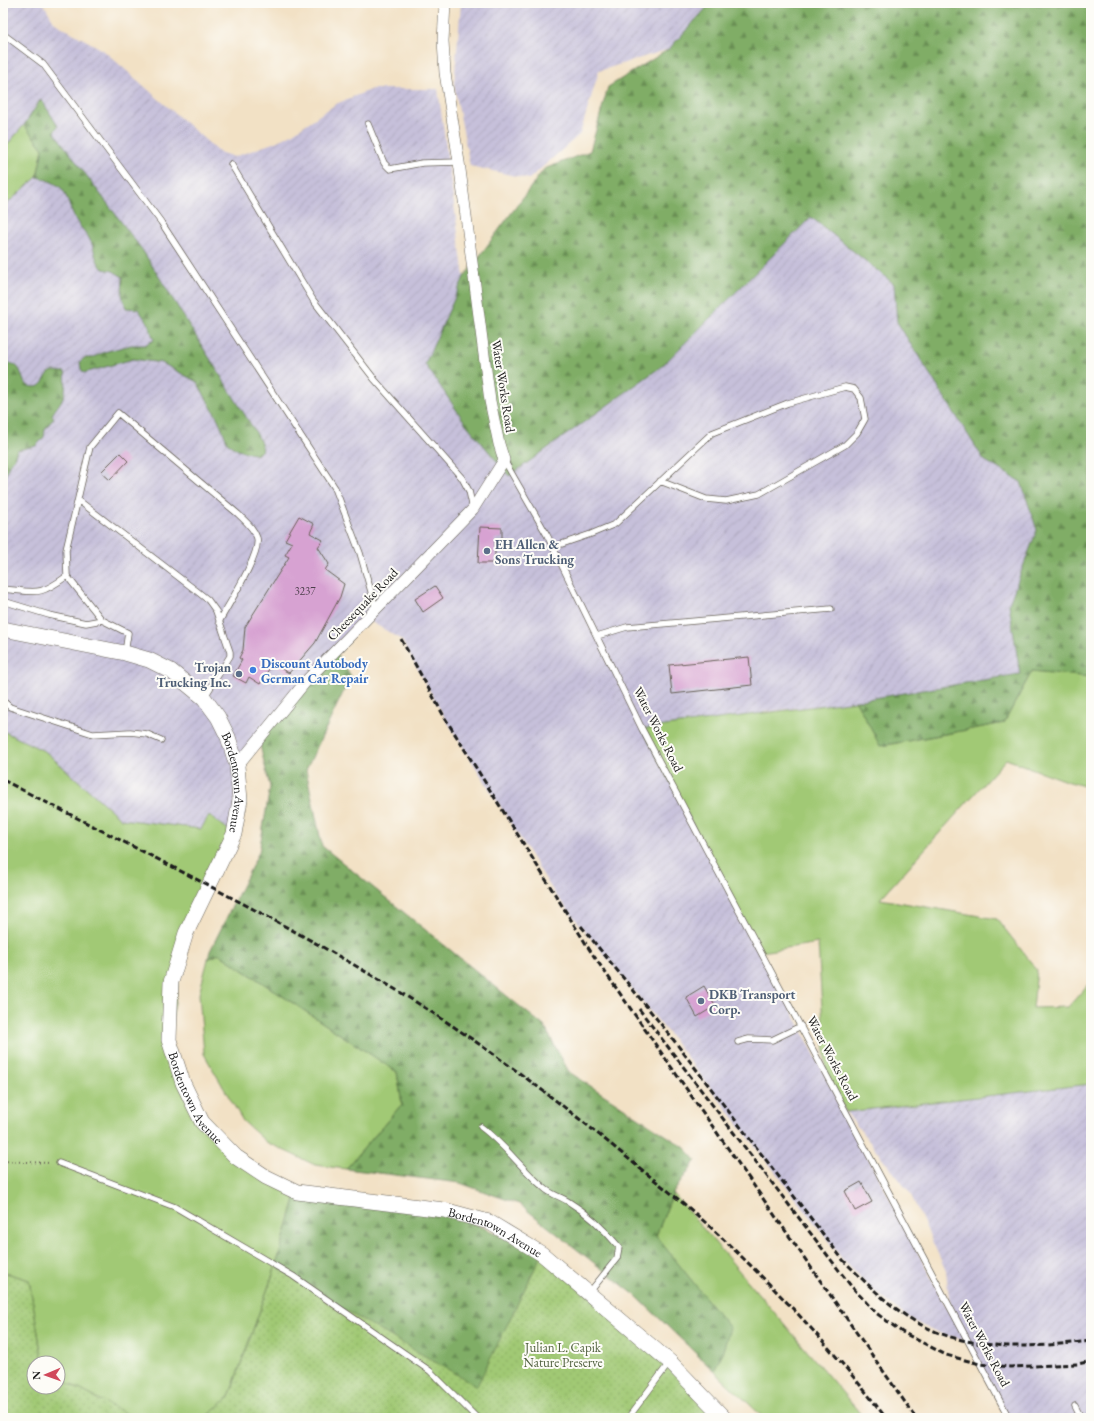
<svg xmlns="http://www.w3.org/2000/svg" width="1094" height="1421" viewBox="0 0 1094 1421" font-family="'EB Garamond',serif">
  <defs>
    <pattern id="industrial-furrows" width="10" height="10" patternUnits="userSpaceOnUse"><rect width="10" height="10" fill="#c6c0da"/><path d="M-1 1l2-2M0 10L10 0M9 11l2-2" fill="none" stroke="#aaa4ba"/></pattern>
    <pattern id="forest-firs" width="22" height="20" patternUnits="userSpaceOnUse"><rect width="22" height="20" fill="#80ad66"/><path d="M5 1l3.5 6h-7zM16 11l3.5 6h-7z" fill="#688c53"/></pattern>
    <pattern id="park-dots" width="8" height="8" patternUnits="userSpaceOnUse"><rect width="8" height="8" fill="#a1c974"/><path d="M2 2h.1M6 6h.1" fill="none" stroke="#8aac64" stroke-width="1.8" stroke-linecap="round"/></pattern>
  </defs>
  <rect width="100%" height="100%" fill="#fdfcf7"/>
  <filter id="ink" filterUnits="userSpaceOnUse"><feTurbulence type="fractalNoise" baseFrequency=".025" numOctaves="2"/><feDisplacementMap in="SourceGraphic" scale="8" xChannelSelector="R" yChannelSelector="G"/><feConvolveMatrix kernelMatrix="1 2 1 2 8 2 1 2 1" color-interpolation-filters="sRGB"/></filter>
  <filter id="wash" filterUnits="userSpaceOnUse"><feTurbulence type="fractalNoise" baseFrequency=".012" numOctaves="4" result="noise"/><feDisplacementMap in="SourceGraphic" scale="16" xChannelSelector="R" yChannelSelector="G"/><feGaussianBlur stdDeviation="0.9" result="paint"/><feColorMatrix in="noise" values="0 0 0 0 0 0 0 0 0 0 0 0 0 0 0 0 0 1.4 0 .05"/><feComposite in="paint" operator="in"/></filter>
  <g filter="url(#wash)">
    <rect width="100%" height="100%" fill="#f2e1c5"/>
    <path fill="url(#industrial-furrows)" d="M3,3H43L55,23L103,50L219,152L234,157L273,143L290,135L336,104L372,89H438L464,277L449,312L509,476L662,366L811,217L894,284L897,322L984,460L1021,482L1037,530L1009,604L1020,674L856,701L763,712L761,952L951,1316L946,1271L910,1193L846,1112L1091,1084V1418H1009L967,1340L944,1335L921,1325L902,1313L872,1289L843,1260L669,1034L555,894L445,718L401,639L366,619L237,766L234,834L121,819L46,752L3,731Z
      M461,3H711L669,49L599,71L580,134L529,179L470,166L454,85Z"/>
    <path fill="#a1c974" stroke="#5e7248" d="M24,125L43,149L37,177L3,207V150Z
      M1032,671L1091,677V788L1066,781L1006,759L880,899L997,919L1037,970L1033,1008L1068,1007L1091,981V1084L846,1112L826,1074L818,943L761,952L642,729L856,701L881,746L1004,723Z
      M3,731L46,752L121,819L201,829L209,815L234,834L186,933L169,1040L183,1083L236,1157L297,1192L276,1266L229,1397L205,1418H134L58,1378V1363H43L29,1280L3,1272Z
      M219,954L397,1072L402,1104L346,1169L315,1165L266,1142L243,1121L204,1054L199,994L208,959Z
      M673,1193L864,1418H764L714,1371L722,1354L656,1236Z"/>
    <path fill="url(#forest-firs)" stroke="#4e6441" d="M711,3H1091V677L1032,671L1004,723L880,746L856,701L1020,674L1009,604L1037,530L1021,482L984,460L897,322L894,284L811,217L662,366L509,476L466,424L425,364L464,277L544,169L590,151L608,87L669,49Z
      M41,99L58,126L54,132L143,251L258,436L263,449L257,455L238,450L228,444L219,421L197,382L162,363L133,359L84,373L81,369L80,362L84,358H92L104,352L131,345H145L154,340L148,323L138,309L126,308L122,295L123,277L113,271L103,269C94,259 96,253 91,242C88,234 81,229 77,222C61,194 73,187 37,177L43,149L24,125Z
      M3,362C6,363 12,363 15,365C25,371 19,387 35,387C45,387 45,372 53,371C56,371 61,372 65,372C66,379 66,392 63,398C60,404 55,409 52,415L54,418L45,429L44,437L36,446L17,450L14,459L9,465L3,482Z
      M335,650L351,676L306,770L322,846L544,1026L569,1072L684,1147L696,1160L673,1193L656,1236L730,1328L722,1354L714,1371L635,1295L519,1204L460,1183L346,1169L402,1104L397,1072L219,954L208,959L210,951L259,852L270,787L259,741Z
      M297,1192L444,1210L542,1254L709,1401L205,1418L229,1397L276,1266Z"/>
    <path fill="url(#park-dots)" stroke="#5e7248" d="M542,1254L724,1418H205L229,1397L276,1266L320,1296L477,1386Z
      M3,1272L29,1280L43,1363H34V1387H58V1378L134,1418H3Z"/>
    <g id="blocks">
      <path fill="#d7a2d2" d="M120,453L128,461L110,480L101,472Z
        M299,516L314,524L310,533L323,540L318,547L329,564L325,570L344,584L340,597L315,643L289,673L272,664L260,684L249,677L246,683L233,676L242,660L239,658L243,650L245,627L289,557L285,555L292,543L285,540Z
        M480,527L502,528V538L495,539V563H478Z
        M435,586L443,598L423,612L415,599Z
        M749,657L752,685L672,694L669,665Z
        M704,986L715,1006L697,1017L686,997Z
        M861,1182L872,1202L855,1211L845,1191Z"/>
    </g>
  </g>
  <g filter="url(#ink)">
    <use href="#blocks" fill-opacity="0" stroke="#676157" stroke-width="1"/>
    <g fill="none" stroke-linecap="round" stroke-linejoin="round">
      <defs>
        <path id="service" d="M3,34L43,64L161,222L335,488L360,553L376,609
          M368,124L384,163L390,169L422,163L459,162
          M231,164L313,300L375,380L462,478L469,491L473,509
          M504,460L547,535L642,729L1009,1418
          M78,500L198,592L208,600L216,611L230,652V656L204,698
          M553,547L591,534L615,524L712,433L788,403L845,387L854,389L861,398L865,419L857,433L845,445L759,494L726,501L706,499L660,481
          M3,589C37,592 38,597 67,576
          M3,601L49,615L86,623L102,620
          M597,636L627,627L831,609
          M125,653L128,633L102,620L67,576L66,550L90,447L118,413L238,514C245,521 254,528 257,538C261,554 228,605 219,622
          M3,701L10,707L93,734L130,732L147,734L161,740
          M738,1042L749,1039L772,1040L801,1026
          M481,1127C504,1144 521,1168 543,1187C551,1195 560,1196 569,1202C589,1214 605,1230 619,1247L617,1258L589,1293
          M59,1163L175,1207L293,1276L430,1371L477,1418
          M1075,1406L1081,1418
          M628,1418L670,1362"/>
        <path id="minor" d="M237,766L307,680L473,509L504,460L499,444L490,401L459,162L445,73L443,41L445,3"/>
        <g id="secondary">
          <path id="s1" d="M3,629L125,653L149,660L171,671L204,698L218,717L228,737L237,766L240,800L234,834L186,933L171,982L169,1040L183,1083L202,1122L236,1157L266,1177L297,1192L444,1210L489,1222L542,1254L670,1362L724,1418"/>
        </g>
      </defs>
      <use href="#service" stroke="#676157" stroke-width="7"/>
      <use href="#minor" stroke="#676157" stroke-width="12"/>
      <use href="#secondary" stroke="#676157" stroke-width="16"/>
      <path stroke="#676157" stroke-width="2" stroke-dasharray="1 3" stroke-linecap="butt" d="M3,1161L50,1163"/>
      <use href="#service" stroke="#fff" stroke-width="5.5"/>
      <use href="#minor" stroke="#fff" stroke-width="11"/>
      <use href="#secondary" stroke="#fff" stroke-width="15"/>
      <path stroke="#1c1c1c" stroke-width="3" stroke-dasharray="6 3" stroke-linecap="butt" d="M401,639L445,718L591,952L916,1418
        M3,780C134,848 267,912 393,988C476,1038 555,1098 630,1160C655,1181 682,1201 706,1223C771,1283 832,1347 886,1418
        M581,926L669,1034L843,1260C862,1279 881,1298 902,1313C960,1354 1025,1348 1091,1341
        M639,1009L851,1286L876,1313L902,1332L946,1355L980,1364L1010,1367L1078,1364L1091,1361"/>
    </g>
  </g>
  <g fill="#5c6f8a" stroke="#fdfcf7" stroke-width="1.5">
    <circle cx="487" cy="551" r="4"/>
    <circle cx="239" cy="674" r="4"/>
    <circle cx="701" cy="1001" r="4"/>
  </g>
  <circle fill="#3f7fe0" stroke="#fdfcf7" stroke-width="1.5" cx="253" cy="670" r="4"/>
  <g text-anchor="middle" stroke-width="4" stroke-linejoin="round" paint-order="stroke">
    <g font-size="11" fill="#4b3e4a">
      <text x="305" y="595">3237</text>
    </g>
    <g font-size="13" fill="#1c1c1c" stroke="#fdfcf7">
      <text transform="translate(504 386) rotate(81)" y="5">Water Works Road</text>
      <text transform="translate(362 604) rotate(-46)" y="5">Cheesequake Road</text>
      <text transform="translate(659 729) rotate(63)" y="5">Water Works Road</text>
      <text dy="5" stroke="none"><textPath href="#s1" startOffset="309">Bordentown Avenue</textPath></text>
      <text transform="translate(833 1058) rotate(62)" y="5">Water Works Road</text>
      <text dy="5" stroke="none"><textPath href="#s1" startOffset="645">Bordentown Avenue</textPath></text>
      <text dy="5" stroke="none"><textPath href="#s1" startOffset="993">Bordentown Avenue</textPath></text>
      <text transform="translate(985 1344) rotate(62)" y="5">Water Works Road</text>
    </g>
    <g font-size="13" font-weight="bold" fill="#4e5e75" stroke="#fdfcf7" text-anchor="start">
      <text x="495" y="549">EH Allen &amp;<tspan x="495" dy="15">Sons Trucking</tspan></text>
      <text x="231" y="672" text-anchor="end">Trojan<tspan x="231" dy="15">Trucking Inc.</tspan></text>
      <text x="709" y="999">DKB Transport<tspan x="709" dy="15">Corp.</tspan></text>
    </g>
    <g font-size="13" font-weight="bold" fill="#366cbe" stroke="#fdfcf7" text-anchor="start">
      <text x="261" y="668">Discount Autobody<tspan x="261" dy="15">German Car Repair</tspan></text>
    </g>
    <g font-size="13" fill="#51613f" stroke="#fdfcf7">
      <text x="563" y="1352">Julian L. Capik<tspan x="563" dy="15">Nature Preserve</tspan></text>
    </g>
  </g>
  <rect width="1094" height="1421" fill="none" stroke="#fdfcf7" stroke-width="16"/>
  <g transform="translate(46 1375) rotate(268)"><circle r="19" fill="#fdfcf7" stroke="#a3a29f"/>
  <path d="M0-3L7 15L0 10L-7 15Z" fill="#d1495b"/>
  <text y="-6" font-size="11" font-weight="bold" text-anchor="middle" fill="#1c1c1c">N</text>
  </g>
</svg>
